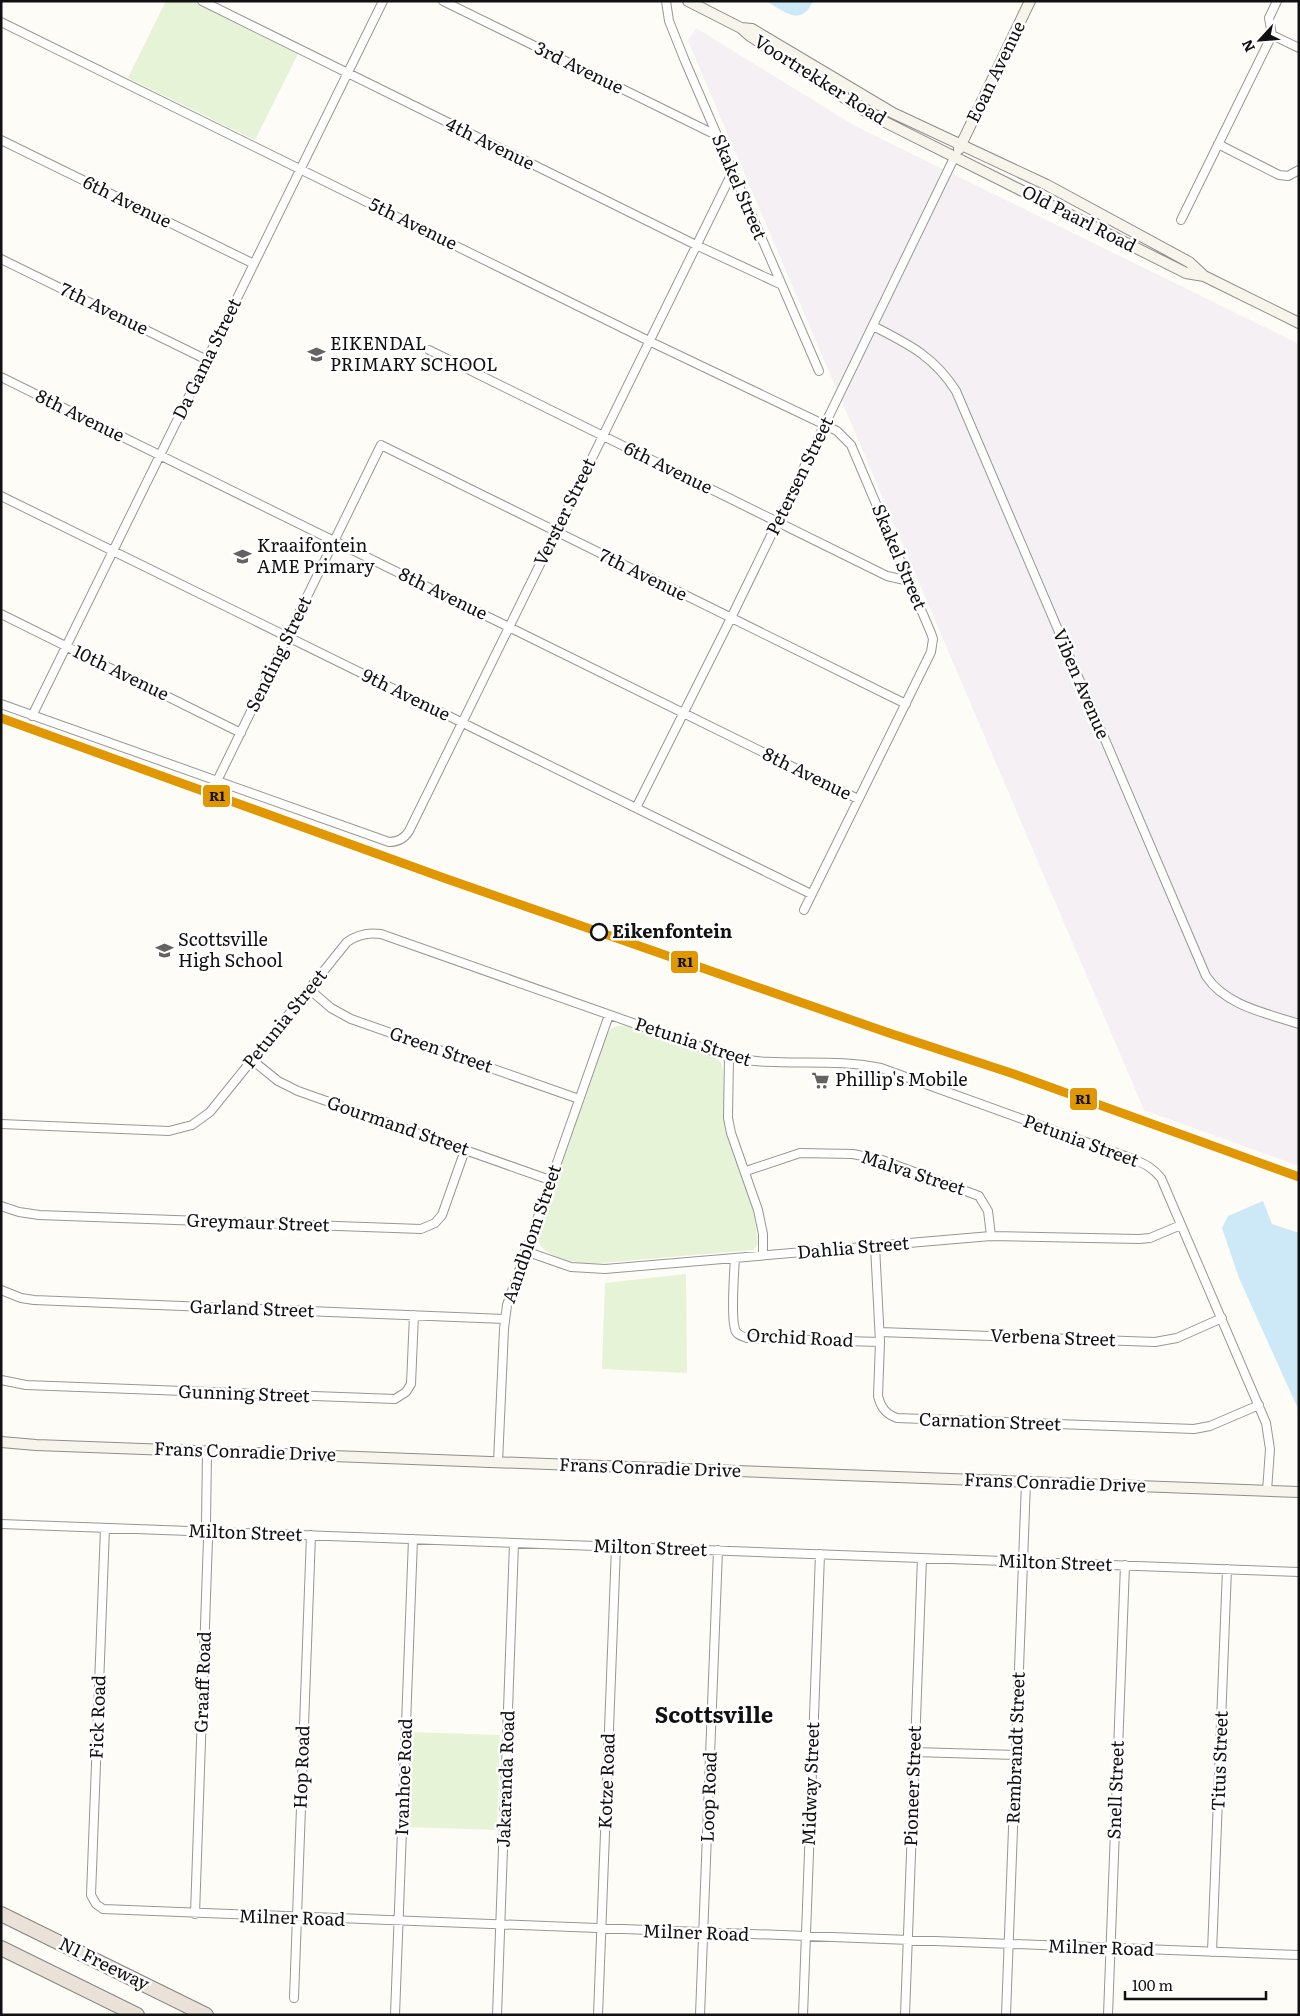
<svg xmlns="http://www.w3.org/2000/svg" width="1300" height="2016" viewBox="0 0 1300 2016" font-family="Literata,serif">
  <rect width="100%" height="100%" fill="#fdfcf7"/>
  <path fill="#f5f0f3" d="M696,28L855,126L1299,344V1166L1144,1110L688,41Z"/>
  <path fill="#e7f3d7" d="M166,1H191L298,54L255,140L128,78Z
    M618,1026H625L715,1058L721,1062L723,1070L726,1128L754,1214L758,1244L753,1250L589,1264C574,1262 537,1256 537,1236L608,1033L612,1028Z
    M686,1274L687,1373L602,1369L605,1283Z
    M409,1732L500,1735L497,1830L406,1827Z"/>
  <path fill="#cde8f7" d="M766,1H813C801,28 784,11 766,1Z
    M1263,1201L1272,1224L1299,1233V1411L1239,1278L1222,1228L1228,1216Z"/>
  <g fill="none" stroke-linecap="round" stroke-linejoin="round">
    <defs>
      <path id="street" d="M202,1L696,245L780,284
        M443,1L716,135
        M666,1L669,21L685,61L819,371
        M1,22L649,341L825,425L837,431L851,445L931,633L933,639L931,652L804,910
        M1272,35L1299,48
        M1,140L254,264
        M1218,144L1279,175L1288,176L1299,170
        M1181,220L1272,35L1269,18L1277,1
        M1,259L207,360
        M873,326C908,344 934,356 956,391L1206,976C1226,1006 1266,1013 1299,1024
        M429,350L887,576L909,581
        M1,377L858,799
        M1,496L811,894
        M1,614L241,733
        M1,704L389,842C398,842 404,839 409,831L733,171
        M32,716L383,1
        M217,781L381,445L906,704
        M636,808L731,618L955,156
        M309,989L331,1008L351,1019L579,1099
        M729,1057L728,1118L731,1133L758,1210L763,1234V1255
        M252,1060L278,1081L298,1091L550,1180
        M1,1124L169,1131L192,1125L210,1112L347,942C358,934 368,932 381,934L729,1057C779,1068 831,1057 881,1068L1133,1159C1145,1164 1153,1168 1161,1178L1266,1423L1270,1449L1267,1491
        M746,1171L800,1153L853,1154L882,1160L979,1196L988,1211L991,1236
        M1,1206L19,1212L39,1215L421,1229L435,1223L442,1215L465,1150
        M875,1246L880,1342L878,1396C881,1408 886,1414 897,1418L1194,1429L1210,1426L1259,1405
        M525,1251L571,1267L605,1269L991,1236L1139,1239L1150,1238L1181,1225
        M735,1258C734,1273 731,1317 735,1329C736,1335 742,1336 747,1338L880,1342
        M1,1290L21,1298L34,1300L505,1319
        M880,1332L1155,1342L1177,1338L1222,1318
        M1,1380L26,1385L395,1399L406,1392L411,1384L414,1315
        M498,1462L504,1329L507,1305L609,1015
        M1,1524L1299,1572
        M105,1528L91,1895L96,1904L103,1909L1299,1955
        M914,1752L1016,1755
        M195,1914L208,1539L206,1523L207,1451
        M1212,1952L1227,1569
        M294,1998L311,1535
        M395,2015L413,1539
        M497,2015L514,1543
        M598,2015L616,1547
        M700,2015L718,1550
        M803,2015L820,1554
        M905,2015L922,1558
        M1006,2015L1026,1482
        M1108,2015L1125,1565"/>
      <path id="secondary" d="M688,1L741,28L752,29L893,113L1047,185L1189,262L1204,276L1299,323
        M741,28L750,36C793,63 835,94 879,119L1186,273L1204,276
        M959,149L1030,1
        M1,1442L36,1445L1299,1492"/>
      <path id="highway" d="M1,1914L206,2015
        M1,1948L137,2015"/>
    </defs>
    <use href="#street" stroke="#979795" stroke-width="10"/>
    <use href="#secondary" stroke="#8e8d8b" stroke-width="12"/>
    <use href="#highway" stroke="#858482" stroke-width="16"/>
    <use href="#street" stroke="#fffffe" stroke-width="8"/>
    <use href="#secondary" stroke="#f6f4eb" stroke-width="10"/>
    <use href="#highway" stroke="#eae1d8" stroke-width="14"/>
    <defs>
      <path id="rail-1" d="M1,718L444,878L889,1033L1014,1074L1299,1177"/>
    </defs>
    <use href="#rail-1" stroke="#fff" stroke-width="12"/>
    <use href="#rail-1" stroke="#e09702" stroke-width="9"/>
  </g>
  <defs>
    <symbol id="school-bare" viewBox="-9 -9 18 18"><path d="M0-5L7-2L0 1L-7-2ZM-4 1L0 2.5L4 1V4Q0 6-4 4Z" fill="#646362" stroke="#fff" stroke-width="2.5" paint-order="stroke"/></symbol>
    <symbol id="supermarket-bare" viewBox="-9 -9 18 18"><path d="M-6-5.5h2.5l.6 2H6L4.5 2H-2.5L-4.4-4H-6ZM-1.5 3.2a1.3 1.3 0 1 0 .1 0ZM3 3.2a1.3 1.3 0 1 0 .1 0Z" fill="#646362" stroke="#fff" stroke-width="2.5" paint-order="stroke"/></symbol>
  </defs>
  <g fill-rule="evenodd">
    <use href="#school-bare" x="304" y="342" width="25" height="25"/>
    <use href="#school-bare" x="230" y="544" width="25" height="25"/>
    <use href="#school-bare" x="152" y="938" width="25" height="25"/>
    <use href="#supermarket-bare" x="808" y="1068" width="25" height="25"/>
  </g>
  <circle fill="#fff" stroke="#111" stroke-width="2.5" cx="599" cy="932" r="8"/>
  <g text-anchor="middle" stroke-width="5" stroke-linejoin="round" paint-order="stroke">
    <g font-size="18" fill="#111" stroke="#fff">
      <text transform="translate(579 68) rotate(26)" y="6">3rd Avenue</text>
      <text transform="translate(996 72) rotate(-64)" y="6">Eoan Avenue</text>
      <text transform="translate(820 80) rotate(32)" y="6">Voortrekker Road</text>
      <text transform="translate(490 144) rotate(26)" y="6">4th Avenue</text>
      <text transform="translate(739 187) rotate(67)" y="6">Skakel Street</text>
      <text transform="translate(127 202) rotate(26)" y="6">6th Avenue</text>
      <text transform="translate(1079 219) rotate(27)" y="6">Old Paarl Road</text>
      <text transform="translate(413 224) rotate(26)" y="6">5th Avenue</text>
      <text transform="translate(104 309) rotate(26)" y="6">7th Avenue</text>
      <text transform="translate(207 359) rotate(-64)" y="6">Da Gama Street</text>
      <text transform="translate(80 416) rotate(26)" y="6">8th Avenue</text>
      <text transform="translate(668 468) rotate(26)" y="6">6th Avenue</text>
      <text transform="translate(800 476) rotate(-64)" y="6">Petersen Street</text>
      <text transform="translate(565 512) rotate(-64)" y="6">Verster Street</text>
      <text transform="translate(899 557) rotate(67)" y="6">Skakel Street</text>
      <text transform="translate(643 575) rotate(26)" y="6">7th Avenue</text>
      <text transform="translate(443 594) rotate(26)" y="6">8th Avenue</text>
      <text transform="translate(279 654) rotate(-64)" y="6">Sending Street</text>
      <text transform="translate(121 673) rotate(26)" y="6">10th Avenue</text>
      <text transform="translate(1081 684) rotate(67)" y="6">Viben Avenue</text>
      <text transform="translate(406 695) rotate(26)" y="6">9th Avenue</text>
      <text transform="translate(807 774) rotate(26)" y="6">8th Avenue</text>
      <text transform="translate(285 1019) rotate(-51)" y="6">Petunia Street</text>
      <text transform="translate(693 1042) rotate(18)" y="6">Petunia Street</text>
      <text transform="translate(441 1050) rotate(19)" y="6">Green Street</text>
      <text transform="translate(398 1126) rotate(19)" y="6">Gourmand Street</text>
      <text transform="translate(1081 1141) rotate(20)" y="6">Petunia Street</text>
      <text transform="translate(913 1173) rotate(18)" y="6">Malva Street</text>
      <text transform="translate(258 1223) rotate(2)" y="6">Greymaur Street</text>
      <text transform="translate(532 1234) rotate(-71)" y="6">Aandblom Street</text>
      <text transform="translate(853 1248) rotate(-5)" y="6">Dahlia Street</text>
      <text transform="translate(252 1309) rotate(2)" y="6">Garland Street</text>
      <text transform="translate(800 1338) rotate(3)" y="6">Orchid Road</text>
      <text transform="translate(1053 1338) rotate(2)" y="6">Verbena Street</text>
      <text transform="translate(244 1394) rotate(2)" y="6">Gunning Street</text>
      <text transform="translate(990 1422) rotate(2)" y="6">Carnation Street</text>
      <text transform="translate(245 1452) rotate(2)" y="6">Frans Conradie Drive</text>
      <text transform="translate(650 1468) rotate(2)" y="6">Frans Conradie Drive</text>
      <text transform="translate(1055 1483) rotate(2)" y="6">Frans Conradie Drive</text>
      <text transform="translate(245 1533) rotate(2)" y="6">Milton Street</text>
      <text transform="translate(650 1548) rotate(2)" y="6">Milton Street</text>
      <text transform="translate(1055 1563) rotate(2)" y="6">Milton Street</text>
      <text transform="translate(203 1682) rotate(-88)" y="6">Graaff Road</text>
      <text transform="translate(98 1717) rotate(-88)" y="6">Fick Road</text>
      <text transform="translate(1016 1748) rotate(-88)" y="6">Rembrandt Street</text>
      <text transform="translate(1220 1761) rotate(-88)" y="6">Titus Street</text>
      <text transform="translate(302 1767) rotate(-88)" y="6">Hop Road</text>
      <text transform="translate(404 1777) rotate(-88)" y="6">Ivanhoe Road</text>
      <text transform="translate(506 1779) rotate(-88)" y="6">Jakaranda Road</text>
      <text transform="translate(607 1781) rotate(-88)" y="6">Kotze Road</text>
      <text transform="translate(811 1784) rotate(-88)" y="6">Midway Street</text>
      <text transform="translate(913 1786) rotate(-88)" y="6">Pioneer Street</text>
      <text transform="translate(1116 1790) rotate(-88)" y="6">Snell Street</text>
      <text transform="translate(709 1797) rotate(-88)" y="6">Loop Road</text>
      <text transform="translate(292 1918) rotate(2)" y="6">Milner Road</text>
      <text transform="translate(696 1933) rotate(2)" y="6">Milner Road</text>
      <text transform="translate(1101 1948) rotate(2)" y="6">Milner Road</text>
      <text transform="translate(104 1964) rotate(26)" y="6">N1 Freeway</text>
    </g>
    <g font-size="18" fill="#111" stroke="#fff" text-anchor="start">
      <text x="330" y="350">EIKENDAL<tspan x="330" dy="21">PRIMARY SCHOOL</tspan></text>
      <text x="257" y="552">Kraaifontein<tspan x="257" dy="21">AME Primary</tspan></text>
      <text x="178" y="946">Scottsville<tspan x="178" dy="21">High School</tspan></text>
      <text x="835" y="1086">Phillip's Mobile</text>
    </g>
    <g font-size="18" font-weight="bold" fill="#111" stroke="#fff" text-anchor="start">
      <text x="612" y="938">Eikenfontein</text>
    </g>
    <g font-size="22" font-weight="bold" fill="#111" stroke="#fff">
      <text x="714" y="1723">Scottsville</text>
    </g>
  </g>
  <g stroke="#fff" stroke-width="2">
    <rect x="202" y="784" width="29" height="24" rx="5" fill="#e09702"/>
    <rect x="670" y="950" width="29" height="24" rx="5" fill="#e09702"/>
    <rect x="1069" y="1087" width="29" height="24" rx="5" fill="#e09702"/>
  </g>
  <g font-size="14" text-anchor="middle" font-weight="bold" fill="#111">
    <text x="217" y="801">R1</text>
    <text x="685" y="967">R1</text>
    <text x="1083" y="1104">R1</text>
  </g>
  <rect width="1300" height="2016" fill="none" stroke="#111111" stroke-width="5"/>
  <g transform="translate(1260 40) rotate(244)" stroke="#ffffff" stroke-width="4" paint-order="stroke">
  <path d="M0-4L9 19L0 12L-9 19Z" fill="#111111"/>
  <text y="-8" font-size="14" font-weight="bold" text-anchor="middle" fill="#111111">N</text>
  </g>
  <path d="M1125 1991v8h141v-8" fill="none" stroke="#111111" stroke-width="2.5"/>
  <text x="1132" y="1991" font-size="15" fill="#111111" stroke="#ffffff" stroke-width="4" paint-order="stroke">100 m</text>
</svg>
